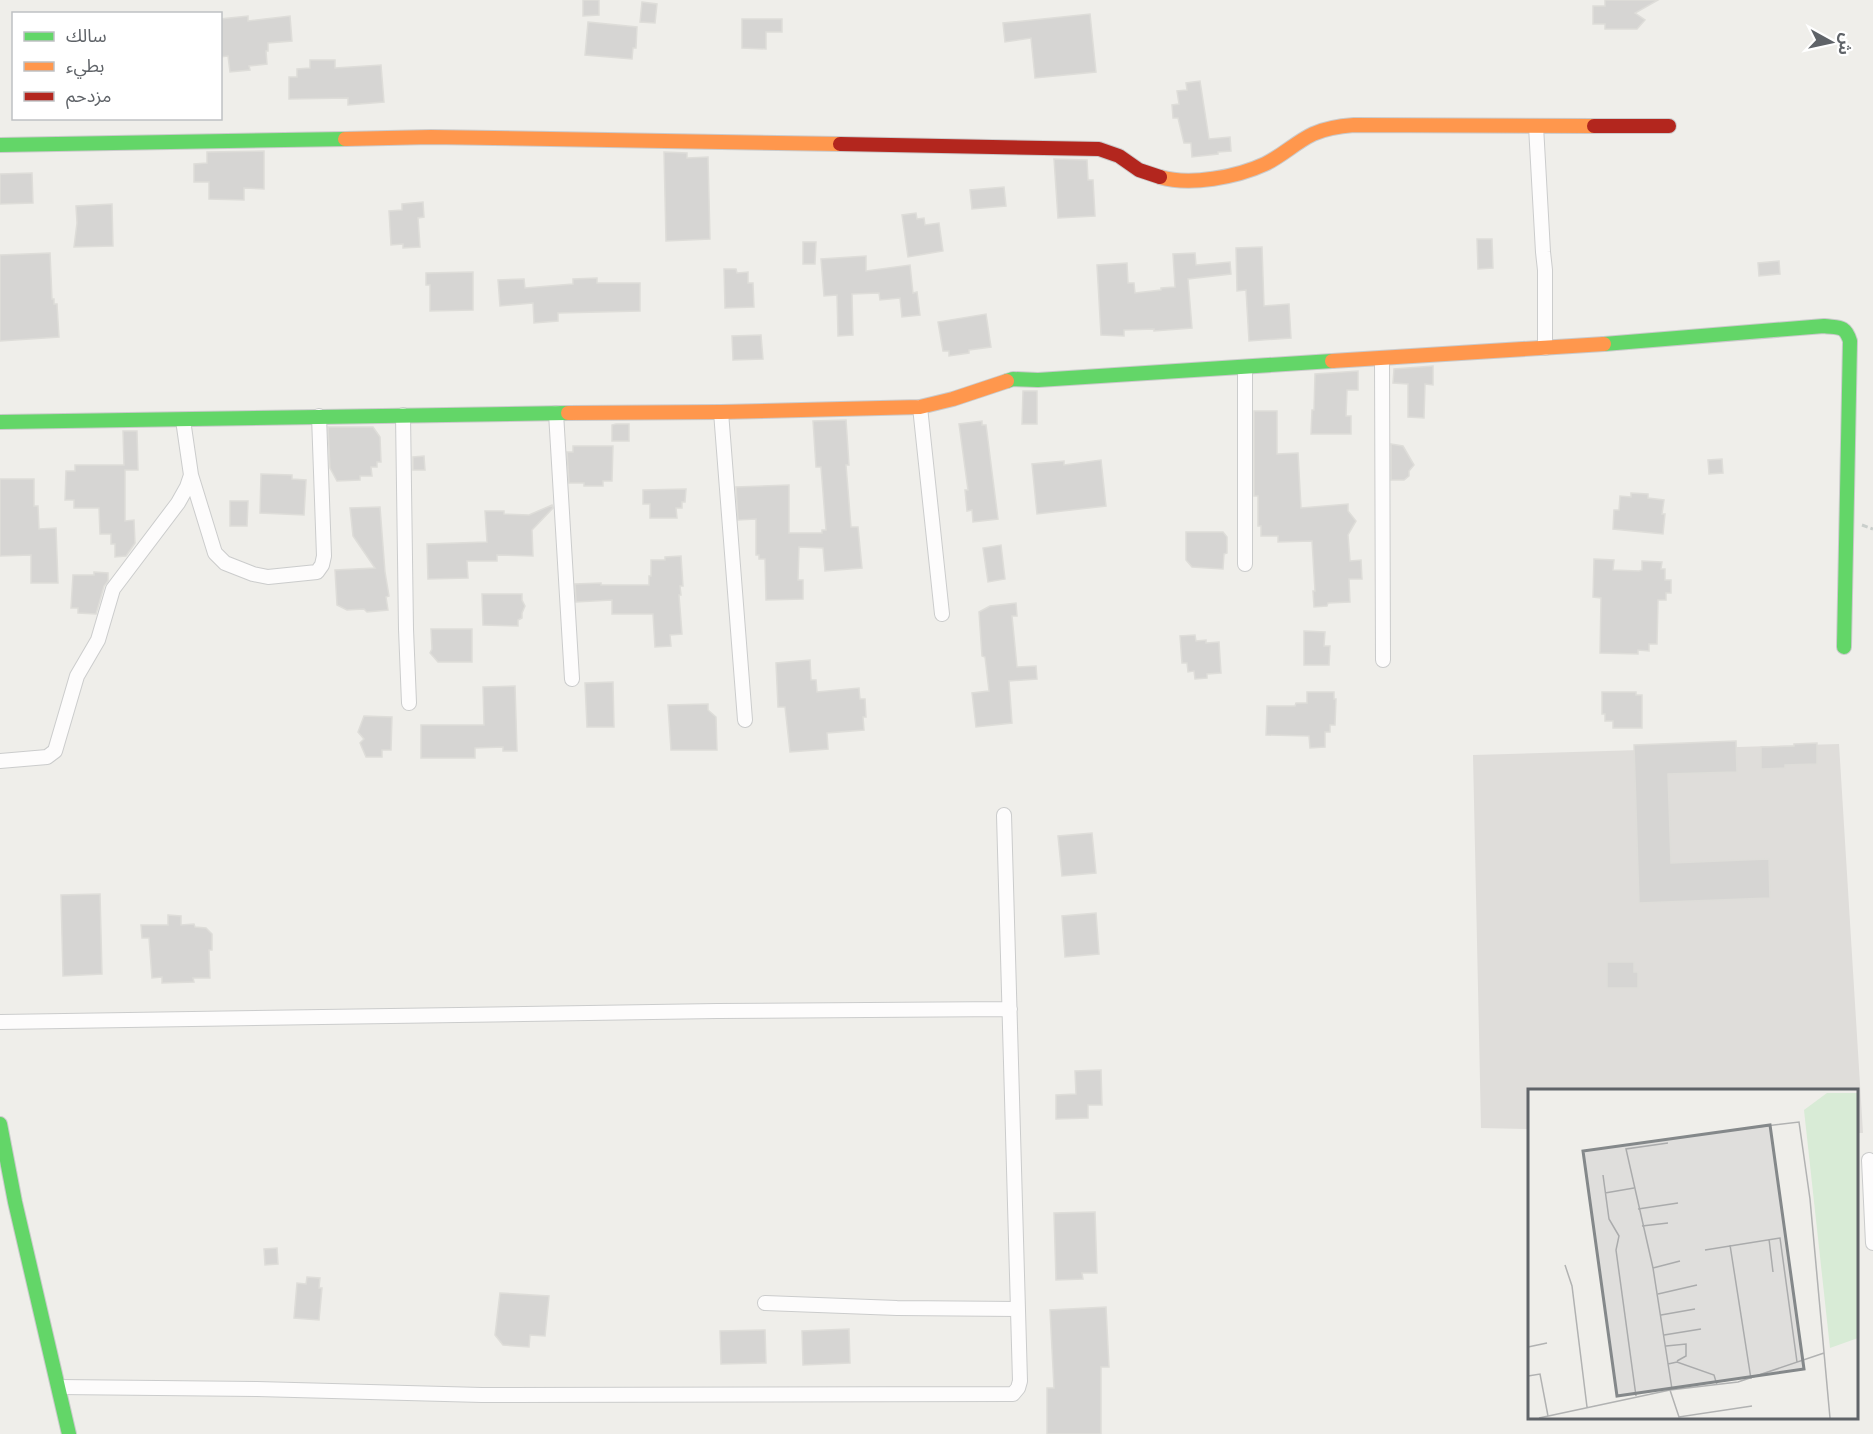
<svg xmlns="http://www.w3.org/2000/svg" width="1873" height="1434" viewBox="0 0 1873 1434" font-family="'Fira Sans Condensed','Noto Sans Arabic',sans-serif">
  <rect width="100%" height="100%" fill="#efeeea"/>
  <path fill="#dfddda" d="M1839,744L1863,1133H1857L1856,1090H1530L1529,1129L1481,1128L1473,755Z"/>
  <path fill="#d6d5d3" stroke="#deddd9" stroke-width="1.5" d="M583,0H599V15L583,16Z
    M1605,0H1658L1635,13L1645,20L1637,29H1605V24H1593V6H1605Z
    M642,2L657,4L655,23L640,22Z
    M1090,14L1096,72L1035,78L1031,38L1005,42L1003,23Z
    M248,16V21L290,16L292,41L268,43V51H266L267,64L249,66L250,70L230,72L228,56L220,57V19Z
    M742,19H782V32H766V49L742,48Z
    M588,22L637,27L636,48H633L632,59L585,55Z
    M310,60H335V68L381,65L384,102L348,105V98L289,99V77H297V69L310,68Z
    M1200,81L1209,139L1230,137L1231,151L1218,152V154L1192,157L1191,143H1184L1178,118H1173L1172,105L1179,104L1177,91L1187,90L1186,83Z
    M264,151V189L244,188V200L209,199V182H194V164L207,163V152Z
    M664,152L687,153V158L708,157L710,239L666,241Z
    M1054,159L1087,160L1088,180H1093L1095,216L1058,218Z
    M32,173L33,203L0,204V174Z
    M1004,187L1006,206L972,209L970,190Z
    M423,202L424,217L418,218L420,247L403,248V244L391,245L389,211L402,210V204Z
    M112,204L113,246L74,247L77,223L76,206Z
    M916,213L917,219L924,218L925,225L939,223L943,251L908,257L902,215Z
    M1477,239H1492L1493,268L1478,269Z
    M803,242H816L815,264H803Z
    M1262,247L1264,306L1289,304L1291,338L1249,341L1246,290L1237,291L1236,248Z
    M50,253L52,299H54V304H57L59,337L0,341V255Z
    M1195,253L1196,265L1230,262L1231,274L1188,279L1192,328L1154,331V329L1124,330V336L1101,335L1097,265L1127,263L1128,283H1134L1135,293L1161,290V288L1175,287L1173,254Z
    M866,256V271L910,265L913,293L917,292L920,315L902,317L900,298L880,300L879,293L852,294L853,335L838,336L837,295L824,296L821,259Z
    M1779,261L1780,274L1759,276L1758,263Z
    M724,269H736L737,273L748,272V283H753L754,307L725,308Z
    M473,272V310L430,311V285H426V273Z
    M597,278V283H640V311L558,313V321L534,323L533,303L500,306L498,280L524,279L525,288L573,284V279Z
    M986,314L991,347L969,350V353L949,356V351H943L938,322Z
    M761,335L763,359L733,360L732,336Z
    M1433,366V385L1425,384L1424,418L1408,417V384L1393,383L1394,369Z
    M1358,371V390H1347L1346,416H1351V434H1311L1312,410H1314L1315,374Z
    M1023,391H1037V424H1022Z
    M1254,411H1277V454L1298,453L1301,508L1348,504V511L1356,521L1348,535L1350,561L1361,560L1362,579H1349L1350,602L1328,603L1327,606L1314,607L1313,591H1315L1312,541L1278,542V536H1261V526H1258V496H1254Z
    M846,420L849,465H846L851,527H858L862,568L825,571L823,548L799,547L798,580H803V599L766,600L765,559H759V555H756V519L738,520L736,487L789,485V533H822V530H826L821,467H816L813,421Z
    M982,421V425H986L998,519L973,522L972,510L967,511L965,490H968L959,424Z
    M616,424H629V441H612V425Z
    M328,427H373L380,437L381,462H377V467H371L372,476H360V480L337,481L330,468Z
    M123,431H137L138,470H125V521L134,520L135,543L126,556L115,557V544H111V534H100L99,508H74V500H65L66,471H75V465H124Z
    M1391,444L1403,446L1414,465L1409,471V476L1404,480H1391Z
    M573,446H613L612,481H603V486H584V483H569L567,452H573Z
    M424,456L425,470H413V457Z
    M1722,459L1723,473L1709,474L1708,460Z
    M1101,460L1106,506L1037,514L1032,464L1064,461V465Z
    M261,474L292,475V479L306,480L304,515L260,513Z
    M0,479H34V506H38L39,529L56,528L58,583H31V555L0,556Z
    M686,489L685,502H682V508H676L677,518H650V504H643V490Z
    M1631,493L1648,494V498L1664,500L1662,514H1665L1663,534L1613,529L1614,510H1619L1620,496L1631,497Z
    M230,501H248L247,526H230Z
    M552,505L553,508L532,530L533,556L497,555V561H467L468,578L428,579L427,544L487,542L485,511H504V514L529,515Z
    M380,507L385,572L389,596L386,597L388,610L367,612L364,609L347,610L337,605L335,570L375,568L353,536L350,508Z
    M1186,532H1223L1227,537V553L1224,554L1223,569L1192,567L1186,560Z
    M1001,545L1005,579L988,582L983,548Z
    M681,556L683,586H680L681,595H679L682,634L670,635L671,646L655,647L653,614H612V600L576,602L575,584L601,583V585H649V576H651V560H665V557Z
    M1594,559L1614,560L1613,570L1639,571L1642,570V561L1662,562L1661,569H1665V580H1671V593H1666V600H1658L1657,644H1649V651L1638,650V654L1600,653L1601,598L1593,597Z
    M94,572L108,573V581L104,586L96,614L78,613V608H71L73,575H94Z
    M482,594H522V600L525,606L522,613V618L518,620V626L483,625Z
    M1016,603L1017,616H1012L1017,667L1036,666L1037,679L1009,681L1012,723L976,727L972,693L989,691L985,657L982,656L979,612L990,606Z
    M431,629H472V662H438L430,653L432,649Z
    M1304,631L1325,632L1324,646H1330L1329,665H1304Z
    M1195,635L1196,641L1206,640V643L1219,642L1221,673L1207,674V678L1195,679L1194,671L1188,672L1187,663H1182L1180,636Z
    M810,660L811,680H816L817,692L859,688L860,699H865L866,717H863L864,730L827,733L828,749L790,752L785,707H778L776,663Z
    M613,682L614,727H587L585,683Z
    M515,686L517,751H503V747L475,748V758H421V725H484L483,687Z
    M1307,692H1334V699H1336L1335,725H1330V732H1325V747L1310,748L1309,736L1266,735L1267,706H1295L1296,703H1307Z
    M1602,692H1636V695H1642V728H1613V721H1605V714H1602Z
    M708,704V710L716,717L717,750H671L668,705Z
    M364,716L392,717L391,750H382V757H366L360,743L364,739L358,732Z
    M1736,741L1737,772L1668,774L1671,863L1769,859L1770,898L1639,903L1634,745Z
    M1817,743V764L1785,765V768L1761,769V747L1794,746V744Z
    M1092,833L1096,873L1062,876L1058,836Z
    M100,894L102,974L63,976L61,895Z
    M1096,913L1099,954L1065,957L1062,916Z
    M168,915L181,916V925L194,924L195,927L206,928L212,934V950H209L210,978H193L194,982L162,983V977L152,978L149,938H142L141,925H168Z
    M1607,962H1634V972H1638V988H1607Z
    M1101,1070L1102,1105H1088V1118L1056,1119V1095L1076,1094L1075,1071Z
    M1095,1212L1097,1273H1082L1083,1279L1056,1280L1054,1213Z
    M277,1248L278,1264L265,1265L264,1249Z
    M307,1277L320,1278L319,1288H322L319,1320L294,1318L297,1283L306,1284Z
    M500,1293L549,1296L545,1336L530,1335L529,1347L503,1345L495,1335Z
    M1106,1307L1109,1367H1101V1434H1047V1388H1054L1050,1310Z
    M849,1329L850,1363L803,1365L802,1331Z
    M765,1330L766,1363L721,1364L720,1331Z"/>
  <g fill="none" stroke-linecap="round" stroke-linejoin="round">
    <defs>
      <path id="street" d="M1536,126L1543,252L1545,270V348
        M1382,358L1383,660
        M920,407L942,614
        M721,412L745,720
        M556,413L572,679
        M403,415L406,629L409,703
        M191,475L215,553L225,563L253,574L268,577L317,572L322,565L324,556L319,416
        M1245,564V367
        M0,761L47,757L55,751L77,676L98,640L113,589L178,503L187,487L191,475L183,420
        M0,1022L717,1011L1010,1009
        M1869,1160L1873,1243
        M765,1303L897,1308L1017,1309
        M59,1387L257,1389L482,1395L1013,1394L1018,1388L1020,1381L1004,815"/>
      <path id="fast" d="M0,145L345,139
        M1604,344L1824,326C1839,328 1845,325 1850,341L1844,647
        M1007,381L1013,379L1038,380L1332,361
        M0,422L568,413
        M0,1124L15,1202L69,1434"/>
      <path id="slow" d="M345,139L431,137L840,144
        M1160,177C1190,186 1237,177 1265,164C1282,156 1296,142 1313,134C1326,128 1340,126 1354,125L1594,126
        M1332,361L1604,344
        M568,413L721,412L920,407L953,399L1007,381"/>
      <path id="jam" d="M1594,126H1669
        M840,144L1099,149L1119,156L1139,170L1160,177"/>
    </defs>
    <use href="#street" stroke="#cbcccc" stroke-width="16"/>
    <use href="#fast" stroke="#cacacb" stroke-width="16"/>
    <use href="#slow" stroke="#cacacb" stroke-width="16"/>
    <use href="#jam" stroke="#cacacb" stroke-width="16"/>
    <path stroke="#cacfcc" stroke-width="3" stroke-dasharray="6 3" stroke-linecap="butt" d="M1862,525L1873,529"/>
    <use href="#street" stroke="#fdfcfc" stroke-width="14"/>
    <use href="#fast" stroke="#63d668" stroke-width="14"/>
    <use href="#slow" stroke="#ff974d" stroke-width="14"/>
    <use href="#jam" stroke="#b3261e" stroke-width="14"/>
  </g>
  <g transform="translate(1528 1089)">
    <rect width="330" height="330" fill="#efeeea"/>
    <path d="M299,4H330V249L302,259L276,21Z" fill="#d8ebd6"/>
    <path fill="none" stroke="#b1b2b2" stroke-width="1.5" d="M206,41L271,33L282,110L302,329M140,54L98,60L125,179L144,300M75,86L81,130L91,147L88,161L108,307M77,104L106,99M110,120L150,114M114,137L140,134M241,150L245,183M202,156L223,290M177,161L252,149L269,273M37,176L44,197L59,318M125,179L152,172M130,205L169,196M133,226L167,220M136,246L173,240M138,257L158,255V267L149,272M0,258L19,254M140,275L149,273L186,286L189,296M0,287L12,285L20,327M142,301L151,328L224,317M11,329L142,301L210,293L296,264"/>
    <path fill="#84888a" fill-opacity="0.15" stroke="#84888a" stroke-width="3" d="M242,36L276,280L89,307L55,62Z"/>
    <rect width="330" height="330" fill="none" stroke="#5f6368" stroke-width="3"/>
  </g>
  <rect x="12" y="12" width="210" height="108" fill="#ffffff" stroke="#bfc1c3" stroke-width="1.5"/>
  <rect x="24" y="32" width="30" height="9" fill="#63d668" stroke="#bfc1c3" stroke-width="1.5"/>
  <text x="66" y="42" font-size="18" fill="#5f6368">سالك</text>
  <rect x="24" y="62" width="30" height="9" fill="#ff974d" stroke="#bfc1c3" stroke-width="1.5"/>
  <text x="66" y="72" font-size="18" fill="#5f6368">بطيء</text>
  <rect x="24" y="92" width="30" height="9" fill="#b3261e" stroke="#bfc1c3" stroke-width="1.5"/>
  <text x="66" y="102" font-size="18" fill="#5f6368">مزدحم</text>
  <g transform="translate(1831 42) rotate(98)" stroke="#ffffff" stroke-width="4.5" paint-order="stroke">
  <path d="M0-4.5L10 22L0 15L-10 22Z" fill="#5f6368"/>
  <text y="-9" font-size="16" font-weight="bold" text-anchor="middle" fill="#5f6368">ش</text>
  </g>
</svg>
